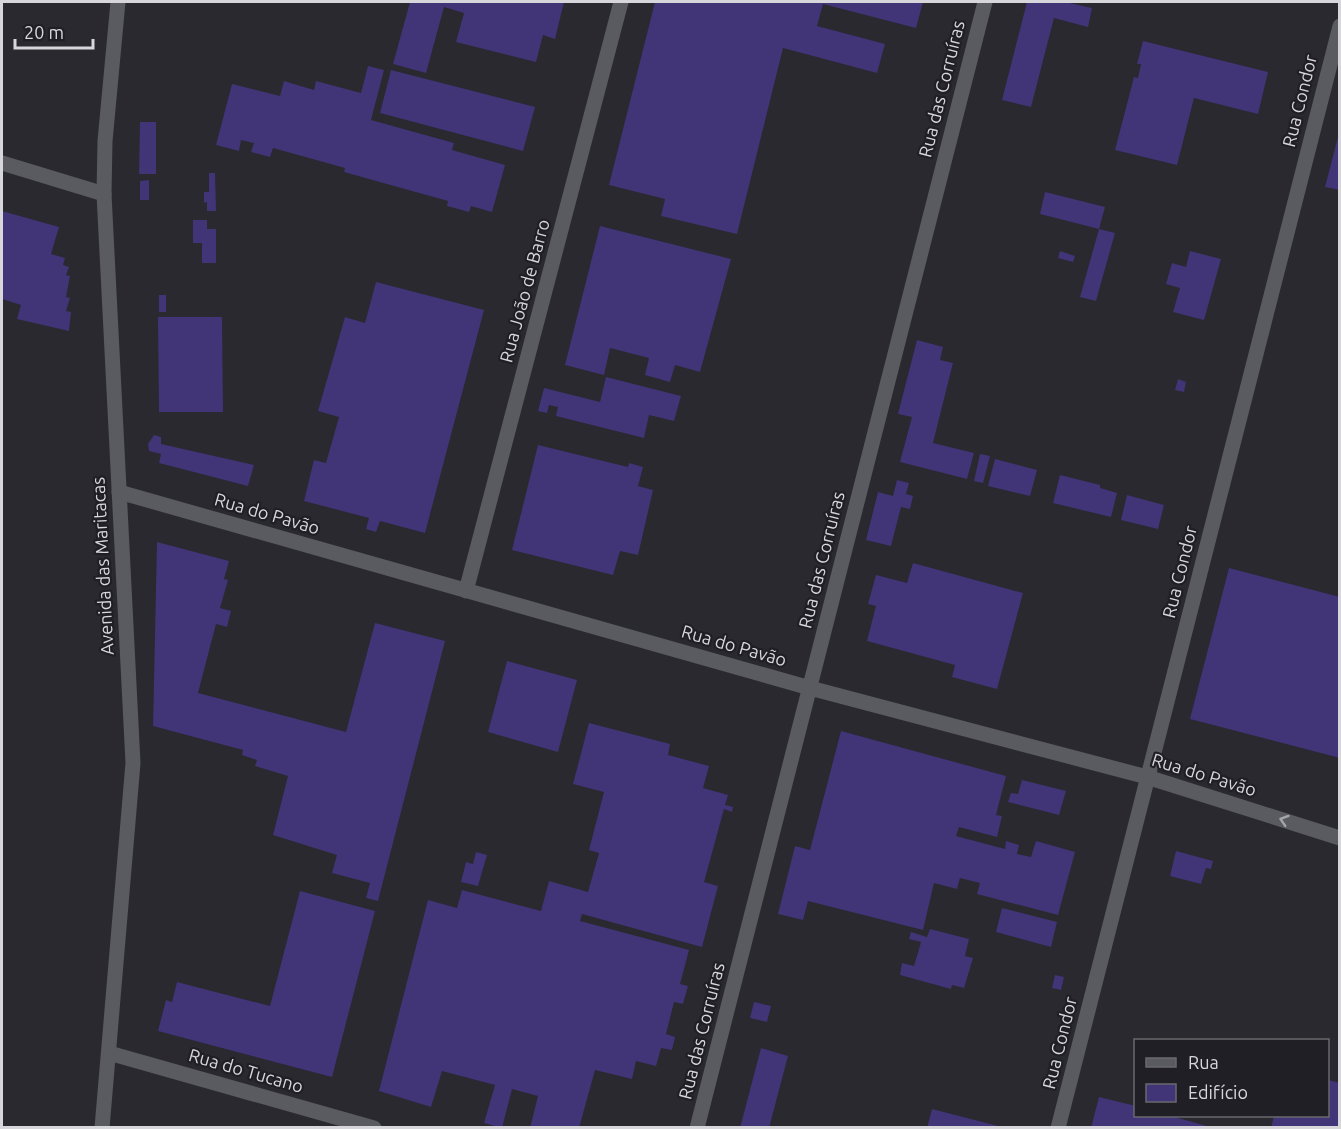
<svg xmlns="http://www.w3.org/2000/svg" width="1341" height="1129" viewBox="0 0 1341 1129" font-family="Ubuntu,sans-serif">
  <rect width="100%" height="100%" fill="#29292f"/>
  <path fill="#413477" d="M410,2H564L555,39L543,35L536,62L456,42L464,13L444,7L426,73L393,64Z
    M655,2H923L916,28L823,4L817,26L885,44L877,73L783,48L737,234L661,216L665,199L609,185Z
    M1027,2H1065L1092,8L1088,27L1054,18L1031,107L1002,100Z
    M1143,41L1268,72L1258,114L1194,98L1177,165L1115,150L1134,77L1138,78L1141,64H1137Z
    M368,66L384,70L371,120L454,143L452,150L505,165L492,212L471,206L469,212L447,206L448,201L344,172L345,168L273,148L270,157L251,152L254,143L241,140L239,151L216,145L232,84L280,96L284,81L314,90L316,81L361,93Z
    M391,70L535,107L523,151L380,113Z
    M140,122H156V174H139Z
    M1339,133H1340V190L1325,187Z
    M209,173H215L216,211H207V202L204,203V192H209Z
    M149,180V200H140V181Z
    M1045,192L1105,207L1099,229L1040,214Z
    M2,211L59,227L51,254L65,258L63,265L69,267L66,275L70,276L66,297L70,298L66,311L71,312L69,331L17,319L21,305L2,299Z
    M193,220H207V229H216V263H202V243H193Z
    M600,226L731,259L700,372L675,365L670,382L645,375L649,358L610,348L604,375L565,365Z
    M1099,229L1115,233L1096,301L1080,297Z
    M1060,251L1075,256L1073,262L1058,258Z
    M1190,251L1221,259L1204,320L1173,312L1180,288L1166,284L1172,263L1186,267Z
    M376,282L484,310L425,533L380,521L376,532L366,529L369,518L304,501L314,460L326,463L339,417L318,411L345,317L365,323Z
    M159,295H166V312H159Z
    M158,317H222L223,412H159Z
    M917,340L943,347L940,360L953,363L933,443L974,453L967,479L900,462L912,417L898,414Z
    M606,377L681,396L674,421L649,415L644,438L556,416L558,407L549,405L547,413L538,411L544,388L600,402Z
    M1178,379L1186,382L1184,392L1175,390Z
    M154,435L161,437V444L254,465L248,486L159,463L161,454L149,451L148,444Z
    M538,445L628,467L629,463L643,467L638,486L653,490L638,555L620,551L613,575L512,550Z
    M980,454L990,456L983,483L974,481Z
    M995,459L1037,470L1030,496L988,486Z
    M1060,475L1100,485V488L1117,493L1111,517L1053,503Z
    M897,480L909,483L906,494L913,496L910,509L901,507L891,546L866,540L878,492L893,496Z
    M1127,495L1164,505L1158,529L1121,520Z
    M157,542L229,561L224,579L228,580L220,608L231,611L227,627L216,624L198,693L346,732L375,623L445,641L378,901L366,898L370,883L332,873L337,855L273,835L288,776L255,766L257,760L242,755L243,750L153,726Z
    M913,563L1023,593L997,689L952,677L955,665L867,641L876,606L868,604L876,575L907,583Z
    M1229,568L1340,597V758L1190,719Z
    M507,661L577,680L558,752L488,732Z
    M589,723L670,744L668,755L709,766L703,788L728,795L725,805L733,807L732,812L724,809L704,882L718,886L702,947L582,914L580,921L689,950L680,984L688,986L683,1004L674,1002L666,1034L675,1037L672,1050L661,1048L656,1066L636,1061L632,1079L595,1070L579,1128H530L538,1096L512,1089L502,1128L484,1123L495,1085L442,1071L431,1107L379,1091L428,900L457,908L462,890L541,911L549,881L588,892L599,853L589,850L604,792L573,784Z
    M841,731L1006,776L996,815L1002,816L997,837L959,827L956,836L1005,849L1006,841L1019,845L1017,854L1031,857L1036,841L1075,852L1058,915L977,894L980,883L960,878L957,889L934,883L923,930L808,901L803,920L778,914L795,846L810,850Z
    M1022,780L1066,791L1059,815L1008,802L1011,793L1018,794Z
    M1176,851L1213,861L1211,869L1206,868L1201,884L1170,876Z
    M476,852L487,855L478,886L461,882L466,862L473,864Z
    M300,891L375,911L332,1077L158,1031L166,1000L172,1002L177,982L270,1006Z
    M1002,908L1057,922L1051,947L996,932Z
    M930,929L969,939L965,956L973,958L964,988L952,985L951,989L900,975L902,963L914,966L921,942L909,939L911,932L927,937Z
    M1055,975L1064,977L1061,990L1052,988Z
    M754,1002L771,1006L767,1022L750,1018Z
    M761,1048L788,1056L769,1128H740Z
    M1328,1080L1340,1083V1128H1271L1274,1116H1328Z
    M1099,1097L1136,1106V1116H1171L1214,1128H1091Z
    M932,1109L1002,1127L1001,1128H927Z"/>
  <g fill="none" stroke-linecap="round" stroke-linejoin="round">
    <path stroke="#5a5a61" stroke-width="15" d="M2,163L104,194
      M119,492L810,688L1147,777L1340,838
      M466,591L621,2
      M109,1053L374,1128
      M697,1128L985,2
      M1058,1128L1340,26"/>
    <path stroke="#5a5a61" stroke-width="15" d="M102,1128L133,763L104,194L105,141L118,2"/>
  </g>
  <defs><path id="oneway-chevron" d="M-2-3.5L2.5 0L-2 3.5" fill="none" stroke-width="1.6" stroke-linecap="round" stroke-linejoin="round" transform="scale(1.5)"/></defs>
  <use stroke="#a5a5aa" href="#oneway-chevron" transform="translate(1284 820) rotate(-162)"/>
  <g text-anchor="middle" stroke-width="4.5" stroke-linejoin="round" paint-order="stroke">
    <g font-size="18" fill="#d7d7db" stroke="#1f1f25">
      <text transform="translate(942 89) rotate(-76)" y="6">Rua das Corruíras</text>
      <text transform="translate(1300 101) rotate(-76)" y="6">Rua Condor</text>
      <text transform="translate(525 291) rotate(-75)" y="6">Rua João de Barro</text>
      <text transform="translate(267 514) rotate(16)" y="6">Rua do Pavão</text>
      <text transform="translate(822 560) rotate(-76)" y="6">Rua das Corruíras</text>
      <text transform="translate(103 566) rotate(-93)" y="6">Avenida das Maritacas</text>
      <text transform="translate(1180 572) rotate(-76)" y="6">Rua Condor</text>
      <text transform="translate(734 646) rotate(16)" y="6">Rua do Pavão</text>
      <text transform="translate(1204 775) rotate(17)" y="6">Rua do Pavão</text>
      <text transform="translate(702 1031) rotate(-76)" y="6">Rua das Corruíras</text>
      <text transform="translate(1060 1043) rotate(-76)" y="6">Rua Condor</text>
      <text transform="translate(246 1071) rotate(16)" y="6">Rua do Tucano</text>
    </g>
  </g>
  <rect width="1341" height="1129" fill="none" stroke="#d7d7db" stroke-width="6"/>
  <rect x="1134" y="1039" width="195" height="78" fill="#1f1f25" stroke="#69696e" stroke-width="1.5"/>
  <rect x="1146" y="1058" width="30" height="9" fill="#5a5a61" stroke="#69696e" stroke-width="1.5"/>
  <text x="1188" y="1069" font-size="18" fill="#d7d7db">Rua</text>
  <rect x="1146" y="1084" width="30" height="18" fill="#413477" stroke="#69696e" stroke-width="1.5"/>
  <text x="1188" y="1099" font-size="18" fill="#d7d7db">Edifício</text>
  <path d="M15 39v9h78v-9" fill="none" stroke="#d7d7db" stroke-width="3"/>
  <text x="24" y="39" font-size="18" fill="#d7d7db" stroke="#1f1f25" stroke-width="4.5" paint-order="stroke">20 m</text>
</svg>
